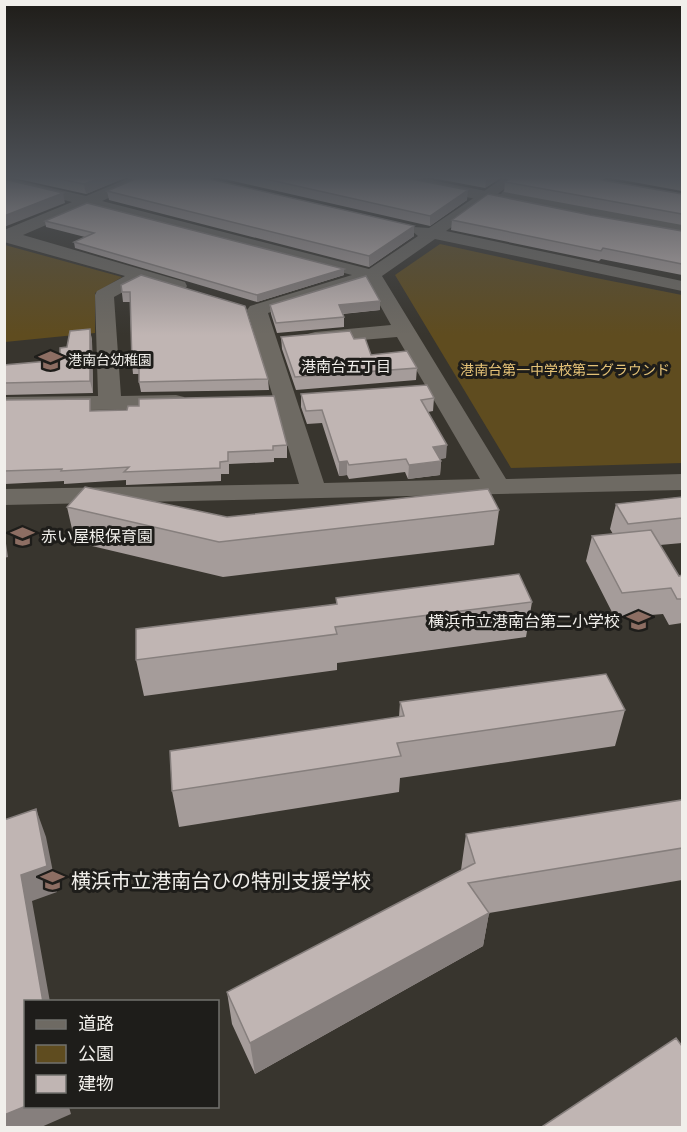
<svg xmlns="http://www.w3.org/2000/svg" width="687" height="1132" viewBox="0 0 687 1132" font-family="'Fira Sans Condensed','Noto Sans JP',sans-serif">
  <rect width="100%" height="100%" fill="#38352e"/>
  <path fill="#5f4c1f" d="M440,244L586,276L682,295V463L511,468L395,275Z
    M5,245L122,277L95,293V333L5,342Z"/>
  <g fill="none" stroke-linecap="round" stroke-linejoin="round">
    <path fill="#6e6a63" fill-rule="evenodd" d="M4,177L86,196L132,177H151L149,180L102,201L369,269L418,236L412,231L414,227L429,228L505,177H521L446,231L682,281V291L435,239L382,276L506,479L682,474V490L4,505V489L299,484L247,310L250,306L352,275L88,207L23,235L185,282L187,286L185,290L178,292L143,281L114,297L121,396L176,395L184,397L187,402L184,407L176,409L4,411V397L98,396L95,295L97,291L125,276L4,242V230L72,202L4,185ZM367,282L391,325L315,332L308,334L305,338L308,342L315,344L397,337L480,479L324,483L268,313Z"/>
    <path fill="#6e6a63" fill-rule="evenodd" d="M384,177H416L501,194L504,190L510,189L682,220V232L539,205L536,209L530,210L393,182L387,181Z"/>
  </g>
  <path fill="#a59c9a" d="M9,177H127L86,194Z
    M216,177H400L467,200L430,226Z
    M427,177H502L485,188Z
    M513,177H682V191L606,177L602,180L682,194V226V225L504,192L505,182Z
    M107,191L414,226V236L369,267L109,200Z
    M590,215L682,231V275L601,259L599,261L451,230L452,220Z
    M45,221L344,275L257,302L75,248L74,242L85,237L46,227Z
    M121,285L268,379L269,390L141,392L139,382V374H133L132,363L130,302H123Z
    M380,301V310L343,314L344,317V327L277,333L271,314L270,305Z
    M90,329L92,341L93,393L4,395V365L60,360L67,347Z
    M281,337L354,339L371,355L417,368L416,380L296,390L282,349Z
    M301,394L434,398L433,411L428,412L446,458L439,459L441,461L440,475L408,479L405,472L349,479L347,475L339,476L322,423L307,424L301,407Z
    M4,400L93,411L287,445V458H274V462L229,464V474H221V481L126,485V480L64,484V481L5,484Z
    M682,497V543L660,545L679,576L682,575V623L669,625L663,614L615,618L586,561L592,536L613,534L610,529L616,504Z
    M67,507L227,517L499,510L494,545L223,577L75,542Z
    M336,598L532,602L526,637L337,663V670L144,696L136,660L336,604Z
    M400,702L625,710L615,746L400,778L399,792L179,827L172,791L399,717Z
    M682,800V880L489,913L483,946L255,1074L232,1024L227,992L461,870L466,834Z"/>
  <path fill="#867f7d" d="M103,177H127L86,194L84,184Z
    M489,177H502L485,188L486,179Z
    M468,190L467,200L430,226V216Z
    M63,193L65,203L4,227V216Z
    M414,226V236L369,267V256Z
    M344,269V275L257,302V295Z
    M380,301V310L339,314V305Z
    M90,329L92,341L93,393L90,381Z
    M447,445L446,458L432,460L433,447Z
    M347,461V475L339,476V462Z
    M441,461L440,475L408,479L409,465Z
    M4,530L8,557L4,558Z
    M36,809L46,837L57,892L32,901L50,1002H43L21,875Z
    M489,913L483,946L255,1074L250,1043Z
    M26,1106L69,1107L71,1114L39,1128H4V1115Z"/>
  <path fill="#c0b5b3" stroke="#867f7d" stroke-width="1.5" d="M49,177H103L84,184Z
    M140,177H201L414,226L369,256L107,191Z
    M257,177H401L468,190L430,216Z
    M475,177H489L486,179Z
    M513,177H599L602,180L682,194V214L505,182Z
    M662,177H682V180Z
    M4,179L63,193L4,216Z
    M488,194L590,215L682,231V264L603,248L601,251L452,220Z
    M87,203L344,269L257,295L74,242L94,233L45,221Z
    M141,275L245,306L268,379L139,382V363H132L130,292H122L121,285Z
    M366,276L380,301L339,305L344,317L276,323L270,305Z
    M90,329V381L4,383V365L60,360V348L67,347L70,331Z
    M350,331L354,339L365,338L371,355L407,351L417,368L295,377L281,337Z
    M427,385L434,398L421,400L447,445L433,447L441,461L409,465L406,459L349,465L347,461L339,462L322,410L306,411L301,394Z
    M274,396L287,445L273,446V450L228,452V461L220,462V468L124,472L129,467L61,471L62,469L4,471V400L90,399V411L127,410L128,406H139V399Z
    M85,487L227,517L488,489L499,510L219,542L67,507Z
    M682,497V518L628,524L616,504Z
    M651,530L679,576L682,575V599H677L671,588L622,593L592,536Z
    M519,574L532,602L335,627L337,634L136,660V629L337,604L336,598Z
    M606,674L625,710L397,743L401,756L172,791L170,751L404,716L400,702Z
    M682,800V848L468,883L489,913L250,1043L227,992L475,863L466,834Z
    M36,809L47,866L21,875L43,1002H26V1106L4,1115V820Z
    M676,1038L682,1046V1128H540Z"/>
  <linearGradient id="sky" x2="0" y2="1"><stop stop-color="#1f1d19"/><stop offset="0.53" stop-color="#4d5157"/><stop offset="1" stop-color="#4d5157" stop-opacity="0"/></linearGradient>
  <rect width="687" height="335" fill="url(#sky)"/>
  <defs>
    <symbol id="school-bare" viewBox="-9 -9 18 18"><path d="M0-5L7-2L0 1L-7-2ZM-4 1L0 2.5L4 1V4Q0 6-4 4Z" fill="#8d6e63" stroke="#1e1d1a" stroke-width="2.5" paint-order="stroke"/></symbol>
  </defs>
  <g fill-rule="evenodd">
    <use href="#school-bare" x="34" y="344" width="33" height="33"/>
    <use href="#school-bare" x="6" y="520" width="33" height="33"/>
    <use href="#school-bare" x="622" y="604" width="33" height="33"/>
    <use href="#school-bare" x="36" y="864" width="33" height="33"/>
  </g>
  <g text-anchor="middle" stroke-width="6" stroke-linejoin="round" paint-order="stroke">
    <g font-size="14" fill="#f1efeb" stroke="#1e1d1a" text-anchor="start">
      <text x="68" y="365">港南台幼稚園</text>
    </g>
    <g font-size="14" fill="#e4c277" stroke="#1e1d1a">
      <text x="565" y="375">港南台第一中学校第二グラウンド</text>
    </g>
    <g font-size="15" fill="#f1efeb" stroke="#1e1d1a">
      <text x="346" y="372">港南台五丁目</text>
    </g>
    <g font-size="16" fill="#f1efeb" stroke="#1e1d1a" text-anchor="start">
      <text x="41" y="542">赤い屋根保育園</text>
      <text x="620" y="627" text-anchor="end">横浜市立港南台第二小学校</text>
    </g>
    <g font-size="20" fill="#f1efeb" stroke="#1e1d1a" text-anchor="start">
      <text x="71" y="888">横浜市立港南台ひの特別支援学校</text>
    </g>
  </g>
  <rect width="687" height="1132" fill="none" stroke="#f1efeb" stroke-width="12"/>
  <rect x="24" y="1000" width="195" height="108" fill="#1e1d1a" stroke="#72716e" stroke-width="1.5"/>
  <rect x="36" y="1020" width="30" height="9" fill="#6e6a63" stroke="#72716e" stroke-width="1.5"/>
  <text x="78" y="1030" font-size="18" fill="#f1efeb">道路</text>
  <rect x="36" y="1045" width="30" height="18" fill="#5f4c1f" stroke="#72716e" stroke-width="1.5"/>
  <text x="78" y="1060" font-size="18" fill="#f1efeb">公園</text>
  <rect x="36" y="1075" width="30" height="18" fill="#c0b5b3" stroke="#72716e" stroke-width="1.5"/>
  <text x="78" y="1090" font-size="18" fill="#f1efeb">建物</text>
</svg>
